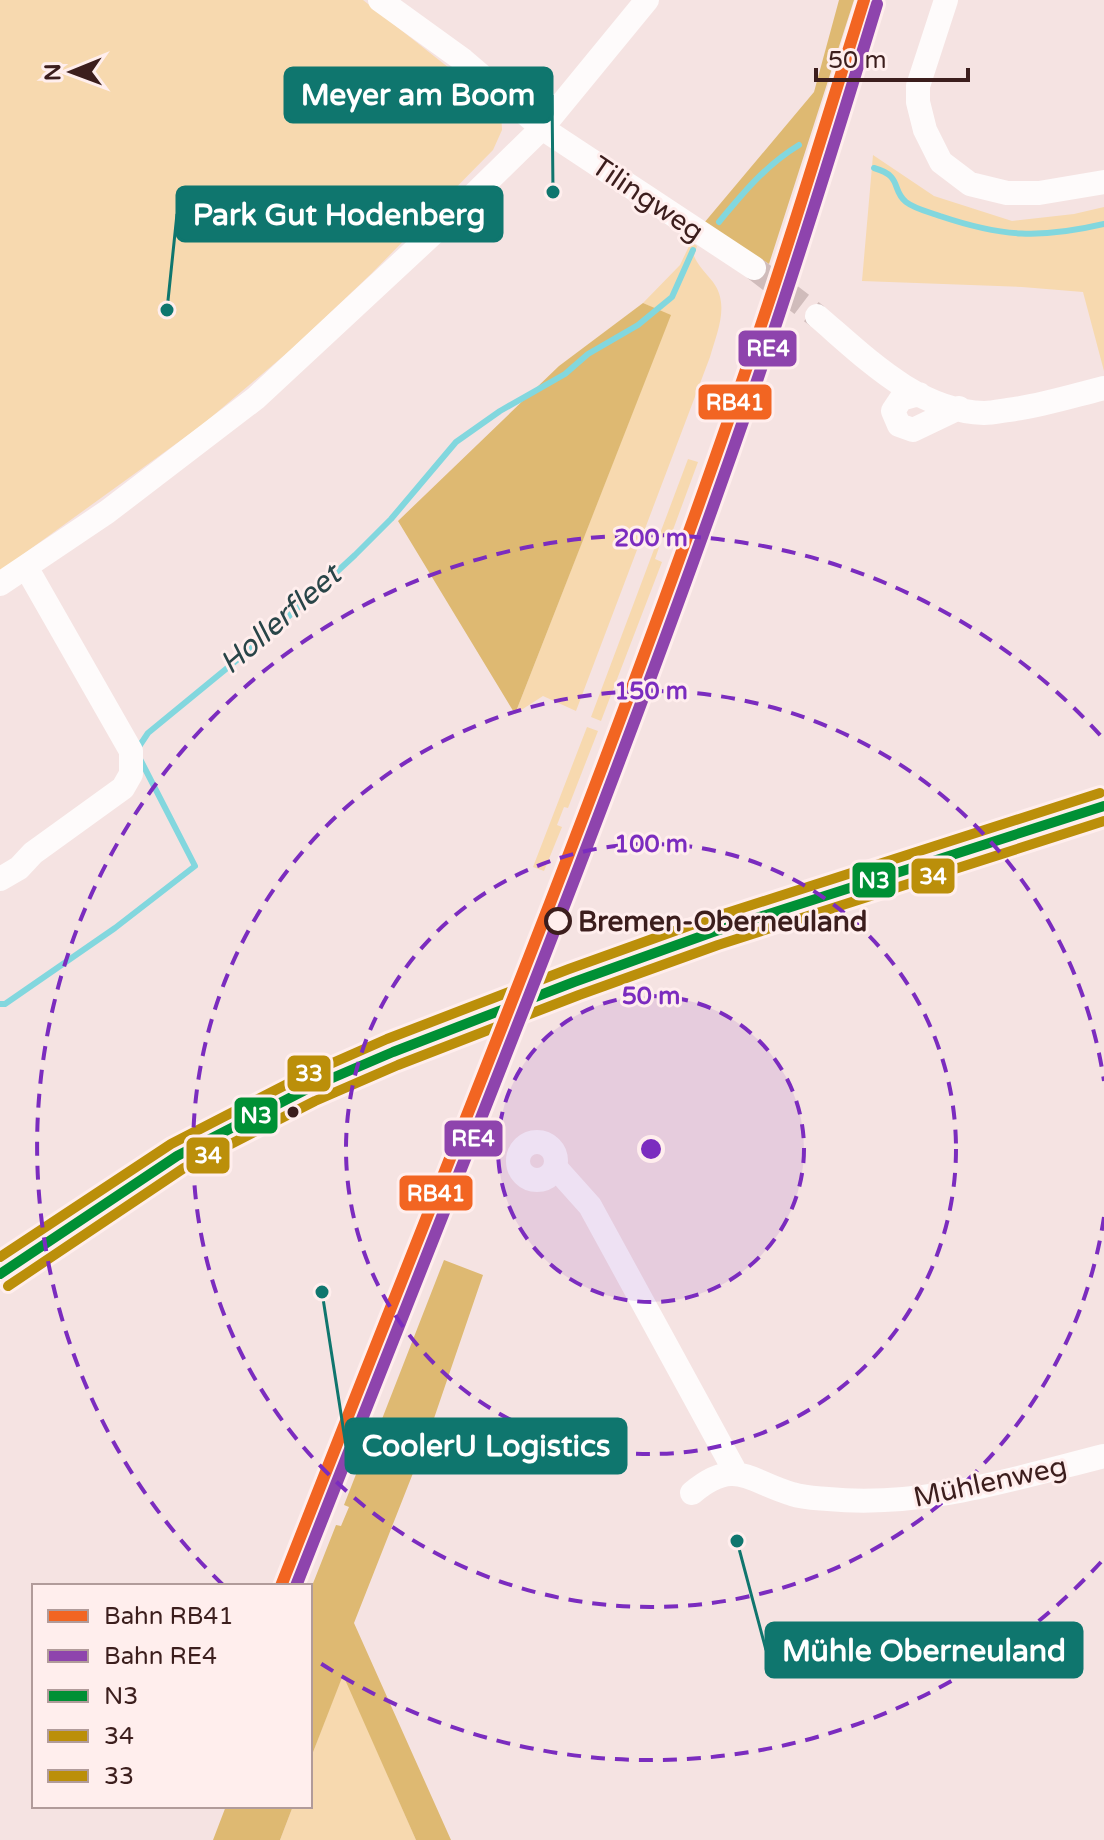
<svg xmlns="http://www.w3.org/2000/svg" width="1104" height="1840" viewBox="0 0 1104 1840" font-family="'Varela Round',sans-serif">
  <rect width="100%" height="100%" fill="#f5e3e2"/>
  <path fill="#f7d9af" d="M0,0H363L501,109L502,130L493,150L372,273L294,347L202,425L0,571Z
    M873,155L934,196L1012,221L1074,214L1104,207V371L1083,292L1022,287L862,281Z
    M691,242L697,246L694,256C699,267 706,273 713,282C730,305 717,332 710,357L576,711L543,696L515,714L670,316L643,303L680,265Z
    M688,459L698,462L670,538L663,536L655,559L662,562L601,721L591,717Z
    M587,727L598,731L568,808L564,807L557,825L562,827L544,871L533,867Z
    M343,1673L416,1840H280L293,1806H310V1760Z"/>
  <path fill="#deb972" d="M839,0H854L769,264L704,223L814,92Z
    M643,303L671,315L515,714L398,521L559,366Z
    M444,1260L483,1275L430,1430L354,1623L451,1840H416L343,1675L310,1760V1591L336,1525L341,1526L349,1507L344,1505L378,1418L382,1419Z
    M226,1806H293L280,1840H213Z"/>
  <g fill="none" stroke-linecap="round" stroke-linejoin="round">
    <path stroke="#82d7de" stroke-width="6" d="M874,168C903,176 891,190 906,202C915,209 929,212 940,216C1002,237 1040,239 1104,224
      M719,222C743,193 766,165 799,145
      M138,748L148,733L276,628L355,555L391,519L456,442L500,411L565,374L588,354L638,325L672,297L693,250
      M0,1004H5L115,928L195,866L140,759"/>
    <path stroke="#d0bcbb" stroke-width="24" stroke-dasharray="24 12" stroke-linecap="butt" d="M754,268L817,316"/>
    <path stroke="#d0bcbb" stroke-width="30" stroke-dasharray="30 15" stroke-linecap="butt" d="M465,1025L574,982"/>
    <path stroke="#fefbfb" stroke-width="24" d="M380,0L463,60L542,128L754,268
      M946,0L918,86V102L925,130L941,162L970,184L1007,193H1039L1104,182
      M817,316C865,357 917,411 984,413C992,413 1001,411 1008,410C1041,406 1072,396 1104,388
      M919,394L901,399L893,411L899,425L913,430L959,408
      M0,584L107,512L256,398L454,214L542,128L647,0
      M0,879L19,868L33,853L123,788L131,774V751L26,567
      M518 1161a19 19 0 1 1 38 0a19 19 0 1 1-38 0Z
      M556,1168L590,1206L736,1473
      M692,1493C735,1457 748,1481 792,1494C804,1498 816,1498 828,1499C923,1508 1013,1479 1104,1456"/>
    <path stroke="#fefbfb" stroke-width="30" d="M574,982L768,914L1104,806
      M0,1274L177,1156L309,1088L393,1052L465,1025"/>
    <defs>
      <path id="bus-1" d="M0,1274L177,1156L309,1088L393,1052L574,982L713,932L1104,806"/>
      <path id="bus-2" d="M8,1286L184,1168L315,1101L398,1065L579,995L718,945L1104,821"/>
      <path id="bus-3" d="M0,1257L171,1144L303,1076L387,1039L569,969L708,919L1100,793"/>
    </defs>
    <use href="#bus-1" stroke="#ffeeed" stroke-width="16"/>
    <use href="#bus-2" stroke="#ffeeed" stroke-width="16"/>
    <use href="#bus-3" stroke="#ffeeed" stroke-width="16"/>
    <use href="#bus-1" stroke="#009035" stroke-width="10"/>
    <use href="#bus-2" stroke="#bb8f0a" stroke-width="10"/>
    <use href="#bus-3" stroke="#bb8f0a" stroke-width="10"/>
    <defs>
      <path id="rail-1" d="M281,1586C435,1193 596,803 734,404C781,271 822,135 864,0"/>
      <path id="rail-2" d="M296,1586C450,1194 610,805 748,407C794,274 836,139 877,4"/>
    </defs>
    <use href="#rail-1" stroke="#ffeeed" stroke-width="18"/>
    <use href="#rail-2" stroke="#ffeeed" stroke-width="18"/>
    <use href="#rail-1" stroke="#f26522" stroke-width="12"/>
    <use href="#rail-2" stroke="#8e44ad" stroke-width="12"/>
  </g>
  <circle cx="651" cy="1149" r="153" fill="#7b2cbf" fill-opacity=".12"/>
  <g fill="none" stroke="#7b2cbf" stroke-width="4" stroke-dasharray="14 10">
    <circle cx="651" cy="1149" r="153"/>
    <circle cx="651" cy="1149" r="305"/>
    <path d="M1104 1217A458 458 0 1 1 1104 1081"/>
    <path d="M1101 1562A611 611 0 0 1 314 1659M223 1585A611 611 0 1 1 1101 736"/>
  </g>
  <circle fill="#ffeeed" stroke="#3c1e1d" stroke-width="4" cx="558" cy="921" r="12"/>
  <circle fill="#3c1e1d" stroke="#ffeeed" stroke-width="3" cx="293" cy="1112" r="7"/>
  <g text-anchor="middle" stroke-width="6" stroke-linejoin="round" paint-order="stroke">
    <g font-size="28" fill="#3c1e1d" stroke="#ffeeed">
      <text transform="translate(648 198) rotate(34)" y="10">Tilingweg</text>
      <text transform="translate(990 1481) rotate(-12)" y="10">Mühlenweg</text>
    </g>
    <g font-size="28" font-weight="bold" fill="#3c1e1d" stroke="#ffeeed" text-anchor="start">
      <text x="578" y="931">Bremen-Oberneuland</text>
    </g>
    <g font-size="30" font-style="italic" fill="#294548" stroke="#ffeeed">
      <text transform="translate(280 619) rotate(-41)" y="10">Hollerfleet</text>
    </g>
  </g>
  <circle cx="651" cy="1149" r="12" fill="#7b2cbf" stroke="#ffeeed" stroke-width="4"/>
  <g font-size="24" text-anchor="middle" font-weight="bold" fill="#7b2cbf" stroke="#ffeeed" stroke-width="6" stroke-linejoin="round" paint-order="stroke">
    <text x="651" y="546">200 m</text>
    <text x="651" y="699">150 m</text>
    <text x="651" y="852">100 m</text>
    <text x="651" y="1004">50 m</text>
  </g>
  <path fill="none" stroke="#0f766e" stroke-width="3" d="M553 192L552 95M167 310L177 214M322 1292L346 1446M737 1541L766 1650"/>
  <g fill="#0f766e" stroke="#ffeeed" stroke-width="3">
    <circle cx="553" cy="192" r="8"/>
    <circle cx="167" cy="310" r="8"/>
    <circle cx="322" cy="1292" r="8"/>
    <circle cx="737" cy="1541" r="8"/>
  </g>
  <g fill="#0f766e" stroke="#0f766e" stroke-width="3">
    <rect x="285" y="68" width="267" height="54" rx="8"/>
    <rect x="177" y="187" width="325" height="54" rx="8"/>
    <rect x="346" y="1419" width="280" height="54" rx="8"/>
    <rect x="766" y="1623" width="316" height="54" rx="8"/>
  </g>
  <g font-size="30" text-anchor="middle" font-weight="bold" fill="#fff">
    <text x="418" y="105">Meyer am Boom</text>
    <text x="339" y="225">Park Gut Hodenberg</text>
    <text x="486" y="1456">CoolerU Logistics</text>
    <text x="924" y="1661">Mühle Oberneuland</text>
  </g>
  <g stroke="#ffeeed" stroke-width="3">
    <rect x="737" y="329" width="61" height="39" rx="8" fill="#8e44ad"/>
    <rect x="697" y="383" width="76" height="38" rx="8" fill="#f26522"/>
    <rect x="910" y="857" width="46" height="38" rx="8" fill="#bb8f0a"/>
    <rect x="851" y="861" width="46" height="38" rx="8" fill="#009035"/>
    <rect x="286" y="1054" width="46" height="39" rx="8" fill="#bb8f0a"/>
    <rect x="233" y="1096" width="46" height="39" rx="8" fill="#009035"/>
    <rect x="443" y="1119" width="61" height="39" rx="8" fill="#8e44ad"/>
    <rect x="185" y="1136" width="46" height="39" rx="8" fill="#bb8f0a"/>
    <rect x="398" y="1174" width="76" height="38" rx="8" fill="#f26522"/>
  </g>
  <g font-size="22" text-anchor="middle" font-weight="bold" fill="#fff">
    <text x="768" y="356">RE4</text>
    <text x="735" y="410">RB41</text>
    <text x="933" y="884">34</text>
    <text x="874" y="888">N3</text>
    <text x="309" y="1081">33</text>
    <text x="256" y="1123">N3</text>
    <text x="473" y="1146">RE4</text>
    <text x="208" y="1163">34</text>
    <text x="436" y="1201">RB41</text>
  </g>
  <rect x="32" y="1584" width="280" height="224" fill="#ffeeed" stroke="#b19b9a" stroke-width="2"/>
  <rect x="48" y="1610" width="40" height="12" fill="#f26522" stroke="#b19b9a" stroke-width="2"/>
  <text x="104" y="1624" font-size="24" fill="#3c1e1d">Bahn RB41</text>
  <rect x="48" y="1650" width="40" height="12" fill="#8e44ad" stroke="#b19b9a" stroke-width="2"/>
  <text x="104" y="1664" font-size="24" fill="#3c1e1d">Bahn RE4</text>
  <rect x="48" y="1690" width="40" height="12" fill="#009035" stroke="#b19b9a" stroke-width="2"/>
  <text x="104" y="1704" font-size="24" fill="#3c1e1d">N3</text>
  <rect x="48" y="1730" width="40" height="12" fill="#bb8f0a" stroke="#b19b9a" stroke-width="2"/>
  <text x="104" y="1744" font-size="24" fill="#3c1e1d">34</text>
  <rect x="48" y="1770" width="40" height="12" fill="#bb8f0a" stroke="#b19b9a" stroke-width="2"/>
  <text x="104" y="1784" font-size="24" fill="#3c1e1d">33</text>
  <g transform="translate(72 72) rotate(269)" stroke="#ffeeed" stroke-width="6" paint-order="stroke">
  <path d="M0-6L14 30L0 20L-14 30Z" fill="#3c1e1d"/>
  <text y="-12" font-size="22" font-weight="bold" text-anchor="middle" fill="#3c1e1d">N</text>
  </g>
  <path d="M816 68v12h152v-12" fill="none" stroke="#3c1e1d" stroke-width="4"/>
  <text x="828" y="68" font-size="24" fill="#3c1e1d" stroke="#ffeeed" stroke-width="6" paint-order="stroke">50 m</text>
</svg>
